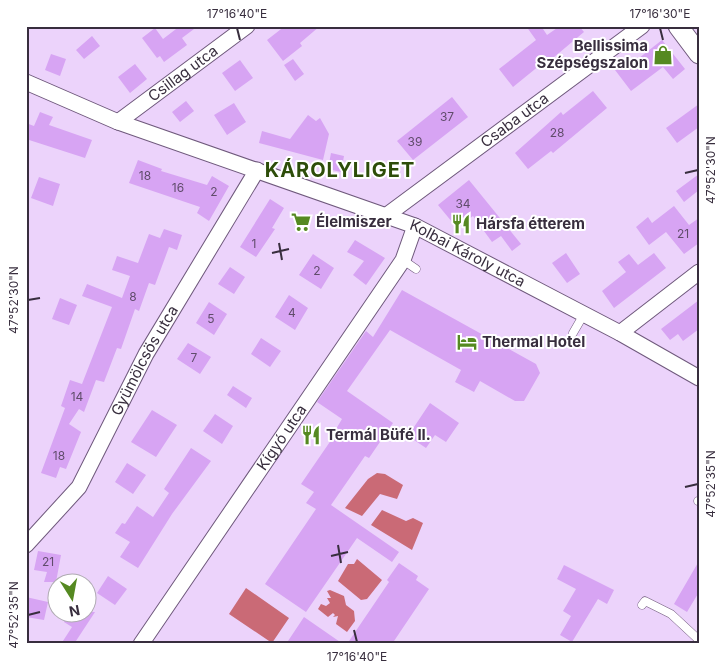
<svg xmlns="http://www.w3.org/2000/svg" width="725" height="670" viewBox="0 0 725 670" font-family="Inter,sans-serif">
  <rect width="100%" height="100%" fill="#ecd3fb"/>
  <path fill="#ca6a76" d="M377,473L385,474L403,485L397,499L380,494L362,516L345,508L368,479Z
    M382,510L406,521L413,518L423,523L412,550L371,525Z
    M357,559L382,580L367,599L361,600L338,581L348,564H354Z
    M246,588L289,618L272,643L229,614Z
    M330,590L344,596L346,605L354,611L355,621L347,632L336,624L338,616L333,617L335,615L333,613L328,617L318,609L321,604L326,606L330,603L327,598H331L327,591Z"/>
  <path fill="#d7a4f3" d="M180,26H198L182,38L187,45L164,62L160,56L157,58L142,38L155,28L163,39Z
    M285,26H320L300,43L302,46L283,61L267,40Z
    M526,26H541L547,35L560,26H579L584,32L547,63L545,61L513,87L499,69L536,40Z
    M92,36L100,46L84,59L76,50Z
    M662,40L685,69L673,79L663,67L631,91L615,70L631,58L634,62Z
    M51,54L66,59L60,76L45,70Z
    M293,59L304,74L295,81L284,65Z
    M240,60L253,78L235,91L222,73Z
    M135,64L147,79L130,93L118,77Z
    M593,91L607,108L553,153L551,151L528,169L515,153L561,112L563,115Z
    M452,97L468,117L413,160L397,141Z
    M186,101L194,111L180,122L172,112Z
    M234,103L246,122L227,135L214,115Z
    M699,104V127L677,143L666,128Z
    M40,112L53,117L49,125L92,140L85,158L26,139V123L34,126Z
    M308,115L316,121L320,118L329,134L323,160L259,143L262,131L290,139Z
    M331,153L344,156L341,172L328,169Z
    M138,160L162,169L161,171L207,185L212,176L229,186L209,221L197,213L200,207L129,183Z
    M699,174V190L684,202L676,191Z
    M39,177L60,184L53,206L31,198Z
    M469,180L521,244L512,251L501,236L492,242L473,216L457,228L438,205Z
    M270,199L284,208L272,228L275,229L256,257L240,247Z
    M674,206L689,225L699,218V243L684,254L666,232L649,245L636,227L648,217L652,223Z
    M164,229L182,235L177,250L169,247L155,285L149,283L139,311L135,309L121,349L117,348L104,382L96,380L84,412L79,409L69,424L81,432L66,469L60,467L56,478L41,473L65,408L61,406L70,380L82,384L112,307L82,296L87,284L122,298L130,276L112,270L117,256L138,263L149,234L160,238Z
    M355,240L385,258L366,285L353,275L364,261L347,252Z
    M566,253L580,274L567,283L552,263Z
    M654,253L666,268L614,308L602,291L626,272L618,262L629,254L638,265Z
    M313,254L334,268L321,289L299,275Z
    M230,267L245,277L234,294L218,284Z
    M402,290L536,364L540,373L524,401H515L480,381L474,392L455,382L461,370L390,330L347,391L393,423L369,458L365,456L331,505L399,552L392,562L357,538L306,612L265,584L316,509L306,503L314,492L301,484L338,430L336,429L342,419L317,402L366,331L373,337Z
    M289,295L308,308L295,330L275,317Z
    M60,298L77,305L69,325L52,319Z
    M699,300V329L683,341L678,334L670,340L661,329Z
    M209,302L227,314L214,335L196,323Z
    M261,338L281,351L270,367L251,354Z
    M188,343L211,357L200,374L177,359Z
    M233,386L252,398L246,408L227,395Z
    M430,403L459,423L446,442L435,435L426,448L408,436Z
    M152,410L177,425L156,457L131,442Z
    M215,414L233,426L222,444L203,431Z
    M191,448L211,461L172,514L138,568L120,557L130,542L115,533L122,523L125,524L137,506L153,517L169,493L164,489Z
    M127,463L146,475L133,494L115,482Z
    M38,551L61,555L56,582H44L47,572L34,570Z
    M699,561V592L687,612L674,604Z
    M399,563L418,576L416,580L429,589L392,644H347L389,582L387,580Z
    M564,565L614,590L607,604L598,599L572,642L560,635L571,616L563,611L576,589L557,579Z
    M108,576L127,589L115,605L97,593Z
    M26,597L48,602L44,620L26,617Z
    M70,612H95L74,644H61L72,627L64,622Z
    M304,617L343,644H286Z"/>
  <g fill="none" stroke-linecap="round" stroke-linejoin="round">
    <defs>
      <path id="service" d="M403,260L416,269
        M573,333L584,314
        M698,501H699
        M642,605L645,601L671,614L699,640"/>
      <g id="minor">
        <path id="s1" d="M26,82L118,122L415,226L620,333L699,378"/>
        <path id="s2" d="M118,122L247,26"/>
        <path id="s3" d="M387,215L642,26"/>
        <path d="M620,333L699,272"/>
        <path id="s4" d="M26,545L79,487L146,354L257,170"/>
        <path id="s5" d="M141,644L403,260L415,226"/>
      </g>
      <path id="tertiary" d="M678,26L699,54"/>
    </defs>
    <use href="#service" stroke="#6f597c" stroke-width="9"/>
    <use href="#minor" stroke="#6f597c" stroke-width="17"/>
    <use href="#tertiary" stroke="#6f597c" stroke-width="21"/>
    <use href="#service" stroke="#fff" stroke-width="8"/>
    <use href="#minor" stroke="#fff" stroke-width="15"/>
    <use href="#tertiary" stroke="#fff" stroke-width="19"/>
  </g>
  <path fill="none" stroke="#382e3e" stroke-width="2" d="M237,28L240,40M660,28L663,40M685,173L698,170M279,243L282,260M272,253L289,249M28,300L40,298M685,487L698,484M338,545L341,563M331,556L348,552M28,615L40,612M354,630L357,642"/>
  <defs>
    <symbol id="shop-bare" viewBox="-9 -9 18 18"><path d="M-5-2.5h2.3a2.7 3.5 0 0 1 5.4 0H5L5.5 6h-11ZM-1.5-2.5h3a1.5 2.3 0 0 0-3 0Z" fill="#558921" stroke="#fff" stroke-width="2.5" paint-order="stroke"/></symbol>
    <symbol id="supermarket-bare" viewBox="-9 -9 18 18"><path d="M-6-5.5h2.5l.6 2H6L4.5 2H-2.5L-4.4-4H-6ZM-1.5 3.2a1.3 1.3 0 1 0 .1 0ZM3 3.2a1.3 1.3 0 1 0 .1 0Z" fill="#558921" stroke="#fff" stroke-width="2.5" paint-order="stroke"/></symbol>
    <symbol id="restaurant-bare" viewBox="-9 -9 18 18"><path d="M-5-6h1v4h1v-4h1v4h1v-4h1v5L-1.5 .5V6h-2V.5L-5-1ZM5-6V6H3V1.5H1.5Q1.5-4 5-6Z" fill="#558921" stroke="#fff" stroke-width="2.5" paint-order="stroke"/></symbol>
    <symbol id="hotel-bare" viewBox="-9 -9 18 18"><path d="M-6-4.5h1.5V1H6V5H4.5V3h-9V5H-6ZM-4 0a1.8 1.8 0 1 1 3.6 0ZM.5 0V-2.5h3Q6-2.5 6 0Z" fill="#558921" stroke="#fff" stroke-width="2.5" paint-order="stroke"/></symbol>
  </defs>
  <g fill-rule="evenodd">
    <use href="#shop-bare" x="649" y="41" width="28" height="28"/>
    <use href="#supermarket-bare" x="287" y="208" width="28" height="28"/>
    <use href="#restaurant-bare" x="447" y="210" width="28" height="28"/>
    <use href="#hotel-bare" x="453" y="328" width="28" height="28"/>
    <use href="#restaurant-bare" x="297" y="421" width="28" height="28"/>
  </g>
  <g text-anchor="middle" stroke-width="4" stroke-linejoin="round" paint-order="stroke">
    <g font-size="12" fill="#604c6b">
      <text x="447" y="121">37</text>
      <text x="557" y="137">28</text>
      <text x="415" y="146">39</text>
      <text x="145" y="180">18</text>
      <text x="178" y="192">16</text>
      <text x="214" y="196">2</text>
      <text x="463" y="208">34</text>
      <text x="683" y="238">21</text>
      <text x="254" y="248">1</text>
      <text x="317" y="275">2</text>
      <text x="133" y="301">8</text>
      <text x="292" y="317">4</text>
      <text x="211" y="323">5</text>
      <text x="194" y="362">7</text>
      <text x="77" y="401">14</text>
      <text x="59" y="460">18</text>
      <text x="48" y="566">21</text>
    </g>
    <g font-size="15" font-weight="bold" fill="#382e3e" stroke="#fff" text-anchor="start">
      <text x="648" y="51" text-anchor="end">Bellissima<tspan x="648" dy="17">Szépségszalon</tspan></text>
      <text x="316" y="227">Élelmiszer</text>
      <text x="476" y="229">Hársfa étterem</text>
      <text x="482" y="347">Thermal Hotel</text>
      <text x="326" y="440">Termál Büfé II.</text>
    </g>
    <g font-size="15" fill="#382e3e" stroke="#fff">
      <text dy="5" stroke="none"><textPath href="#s2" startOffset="81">Csillag utca</textPath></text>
      <text dy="5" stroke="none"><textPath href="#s3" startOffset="159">Csaba utca</textPath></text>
      <text dy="5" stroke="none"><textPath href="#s1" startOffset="474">Kolbai Károly utca</textPath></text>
      <text dy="5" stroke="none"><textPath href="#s4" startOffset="221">Gyümölcsös utca</textPath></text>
      <text dy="5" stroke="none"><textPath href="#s5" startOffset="250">Kígyó utca</textPath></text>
    </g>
    <g font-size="20" font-weight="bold" letter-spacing="1" fill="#2d4d09" stroke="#fff">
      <text x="340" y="177">KÁROLYLIGET</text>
    </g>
  </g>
  <rect width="725" height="670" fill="none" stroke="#ffffff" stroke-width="55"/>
  <g transform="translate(72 598) rotate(169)"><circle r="24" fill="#ffffff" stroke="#afabb2"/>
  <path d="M0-4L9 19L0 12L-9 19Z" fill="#558921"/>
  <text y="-8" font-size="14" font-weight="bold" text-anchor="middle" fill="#382e3e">N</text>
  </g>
  <rect x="28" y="28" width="670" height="614" fill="none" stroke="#382e3e" stroke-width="2"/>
  <g font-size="12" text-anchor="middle" fill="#382e3e">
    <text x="237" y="18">17°16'40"E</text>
    <text x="660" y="18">17°16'30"E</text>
    <text transform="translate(711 170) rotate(-90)" y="4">47°52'30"N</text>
    <text transform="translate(14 300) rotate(-90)" y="4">47°52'30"N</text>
    <text transform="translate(711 484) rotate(-90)" y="4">47°52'35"N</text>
    <text transform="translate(14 615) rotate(-90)" y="4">47°52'35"N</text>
    <text x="357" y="661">17°16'40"E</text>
  </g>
</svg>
